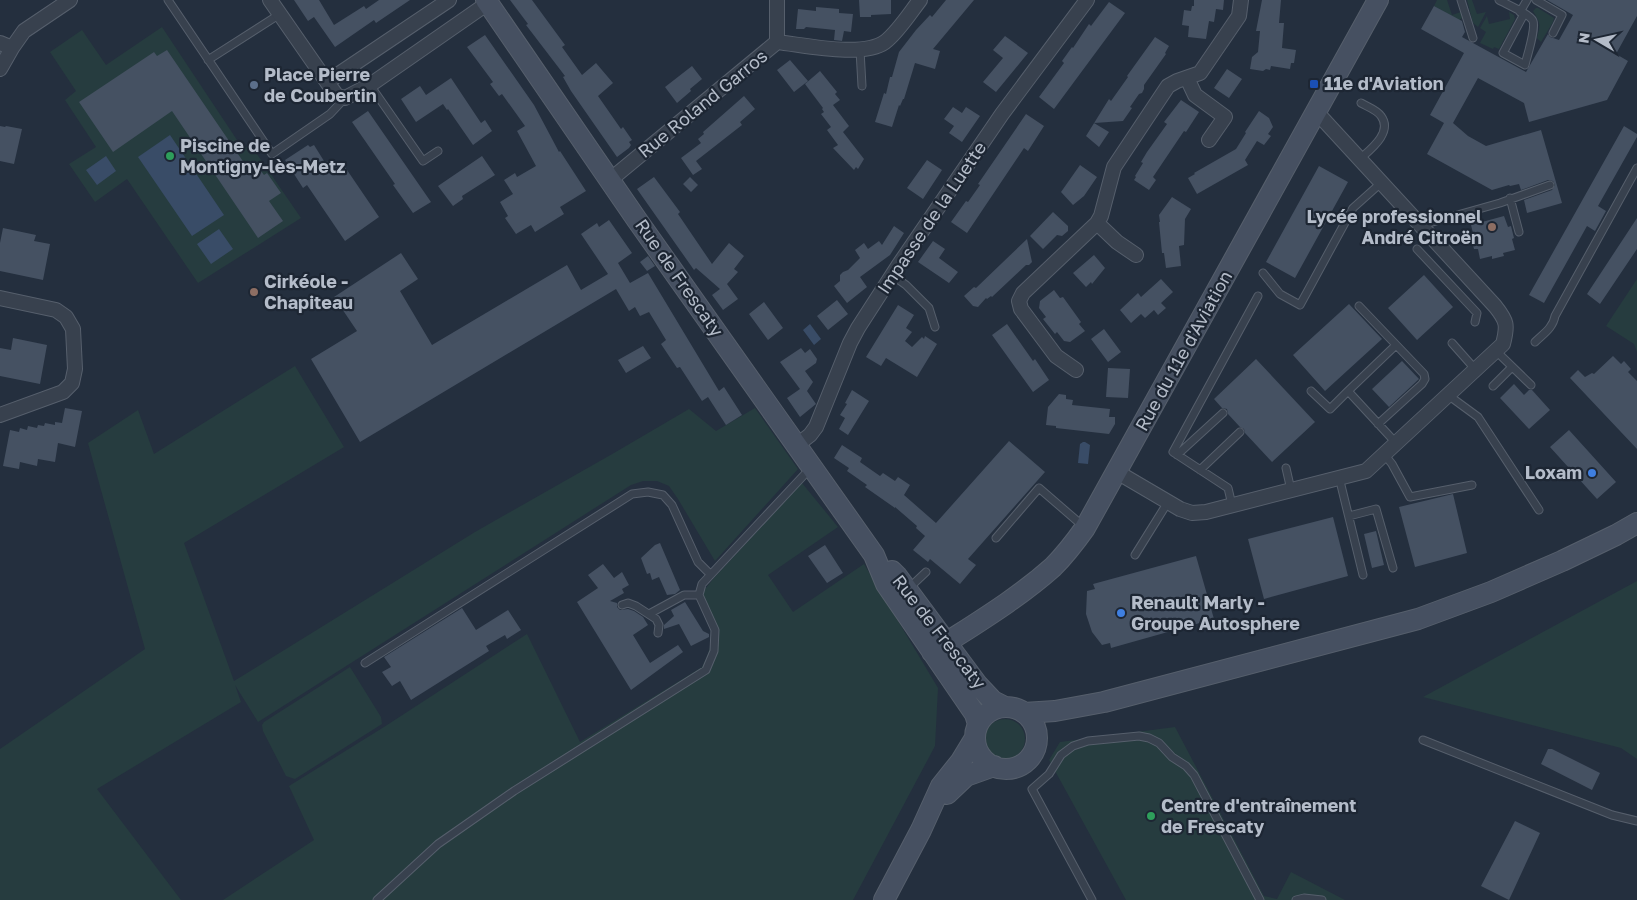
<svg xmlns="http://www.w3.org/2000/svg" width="1637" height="900" viewBox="0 0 1637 900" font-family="'Golos Text',sans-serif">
  <rect width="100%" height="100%" fill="#242f3e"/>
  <path fill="#263c3f" d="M1437,0H1447L1452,15L1461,12L1462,18L1459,20L1434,6Z
    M1467,0H1472L1477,14L1486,12L1478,27L1473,23Z
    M1536,8H1538L1554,18L1553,22L1541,42L1537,38C1541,23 1540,23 1533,11Z
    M1509,12L1514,15L1515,19L1499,49L1494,47L1493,49L1480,43L1486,32L1480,28L1487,16L1489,24L1510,19Z
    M162,27L243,149L250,144L301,218L198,283L127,179L95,202L69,164L96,147L65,100L76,91L50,52L82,30L106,65Z
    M1637,279V352L1634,344L1606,326Z
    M295,366L344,447L184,543L234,681L475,532L614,453L689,409L716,431L755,408L798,469L715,561L678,499L669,486L657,481H643L631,485L258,722L235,685L241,702L97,789L181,900H0V749L145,649L88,443L138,410L154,454Z
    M802,483L838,527L768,575L793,612L864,564L938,688L935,746L853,900H223L314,840L289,786L384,727L527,634L580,742L702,667C718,634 712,630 697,599L714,578Z
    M1637,581V759L1621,748L1423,697Z
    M350,667L381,717L382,724L295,779L286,776L263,731L262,725L264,722Z
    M985 739a20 20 0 1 1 40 0a20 20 0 1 1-40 0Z
    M1175,727L1264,896L1277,899L1291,872L1345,900H1126L1049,760L1060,742Z"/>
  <path fill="#394c67" d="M170,135L224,215L192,236L138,157Z
    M106,156L116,171L97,185L86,170Z
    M219,229L233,249L211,264L197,244Z
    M810,324L821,339L814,345L803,330Z
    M1083,442H1085L1090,445L1088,464L1078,463L1080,444Z"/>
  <path fill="#455162" d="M294,0H319L334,25L364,6L366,9L379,0H410L376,23L374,20L335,47L314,17L308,21Z
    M510,0H532L565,45L562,47L582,75L596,63L613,83L598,96L621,129L623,127L632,140L629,142L631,145L629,148L617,157L571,91L563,77L565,76L526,25L528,24Z
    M859,0H891V14L871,15V17H860Z
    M946,0H974L933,49L940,51L935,69L915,63L904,99H903L900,106L899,105L892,127L875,122L884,93L886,94L890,77H892L899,52L916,30L930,15L932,17Z
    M1194,0H1224L1223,10L1216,9L1214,22L1209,21L1206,39L1188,37L1189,26L1182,25L1184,10L1191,11L1192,6H1194Z
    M1262,0H1281L1279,23H1284L1282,48L1296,50L1294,63H1291L1290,69L1271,66L1270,70L1266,69L1263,71L1250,69L1252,57L1258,52L1260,31H1256Z
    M1547,0H1637V16L1616,54L1628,61L1607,100L1529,122L1524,103L1478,78L1453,123L1468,136L1486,146L1541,130L1562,203L1527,213L1524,200L1552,190L1555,185L1553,181L1548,180L1521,190L1519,184L1510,186L1509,185L1492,190L1427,154L1444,123L1430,115L1464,53L1421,29L1434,6L1462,21L1465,32L1462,37L1526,72L1548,34L1550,37L1559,40L1573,15Z
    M1109,2L1125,13L1054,109L1039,97L1064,63L1062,61L1072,47L1073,48L1089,24L1091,26Z
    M816,7L839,9V13L853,14L851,32L844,31L842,41L834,40L835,30L806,27L804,29H796L798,9L816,11Z
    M485,35L534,105L559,152L560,151L586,191L560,207L564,214L535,232L531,225L516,234L505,218L508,216L500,202L513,194L504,180L515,173L517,177L536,166L517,131L525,126L502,94L499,96L490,84L493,82L467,47Z
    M1005,36L1028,53L996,92L983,82L1003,58L993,50Z
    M1155,37L1169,46L1165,53L1166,54L1144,85V89L1142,93L1139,94L1130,107L1132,108L1123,121L1094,123L1109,132L1099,147L1086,136L1109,99L1111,101L1128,77L1127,76Z
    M167,50L253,176L261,171L264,175L267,173L281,193L269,201L283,221L258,238L172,111L113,152L79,102L154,52L157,56Z
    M790,60L808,81L794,92L777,70Z
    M692,66L702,79L690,89L691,91L677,103L665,87Z
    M1227,69L1242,79L1229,98L1214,88Z
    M820,71L837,92L835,94L840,100L833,105L849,126L843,132L864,159L858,169L856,167L854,170L833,148L838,145L827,130L831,127L821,114L824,112L822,109L823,108L805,84Z
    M451,78L481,123L485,120L492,131L473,145L448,109L447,110L443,104L416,122L401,99L420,86L426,95Z
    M744,96L755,109L740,122L742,125L696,161L702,169L693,175L681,158L701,143L698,139L704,134L703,132Z
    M1181,100L1199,112L1186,132L1184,131L1153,177L1156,180L1149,190L1134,180L1136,177L1135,176L1143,163L1141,162L1147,152L1167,124L1164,122Z
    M953,107L962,113L966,107L980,116L962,142L949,133L954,126L944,119Z
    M368,111L431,202L413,213L393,185L395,184L352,122Z
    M1259,111L1269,118L1273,127L1268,134L1271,136L1264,145L1257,141L1245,160L1248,165L1197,194L1188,178L1195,174L1194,173L1236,149L1246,133L1245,132Z
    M1026,114L1044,126L1028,151L1024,148L967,233L951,222L966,201L968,202L980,185L978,184Z
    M0,126L5,127L6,126L22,129L14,164L0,161Z
    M1624,126L1637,134V137L1598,206L1606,211L1595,231L1587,226L1544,303L1529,295Z
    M308,145L310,147L314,145L324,161L338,163L342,169L345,167L379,217L345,241L307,185L303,188L285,160Z
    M482,156L495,175L462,196L463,199L453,206L438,186Z
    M927,160L942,170L923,199L907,188Z
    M1080,165L1097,177L1084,196L1073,205L1061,192Z
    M1319,166L1348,182L1295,278L1266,262Z
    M654,177L680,212L678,214L712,264L729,243L744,256L734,269L738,272L727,284L738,299L723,310L712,295L720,289L696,268L694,270L637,189Z
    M690,177L698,185L691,192L683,184Z
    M1172,197L1191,209L1185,219L1184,245L1179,246L1181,266L1166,268L1164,253H1162L1159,222H1160L1159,215Z
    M1053,212L1068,226V231L1062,236L1057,235L1043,249L1030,236Z
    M1504,216L1508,227L1511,226L1514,238L1512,239L1515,250L1503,253L1504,256L1492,259V256L1480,259L1478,249H1474L1471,237H1474L1471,225Z
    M1637,218V249L1600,304L1587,294Z
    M609,220L632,253L618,263L630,283L648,273L719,391L724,387L742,415L726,425L708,397L702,401L680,367L677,368L661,344L666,340L649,312L640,316L635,307L629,311L616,289L360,442L311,359L357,331L334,297L401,253L418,279L400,291L432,345L567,265L581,290L608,274L581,234L597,223L599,227Z
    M894,226L904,233L890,255L860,277L867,287L847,303L834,286L840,281V275L843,272L848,270L860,258L855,250L864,243L868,249L879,241L882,245Z
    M3,228L36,235L34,241L50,244L43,280L0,271V243Z
    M1027,239L1032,262L1029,265H1026L992,297L991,296L987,299L986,298L978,307L973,306L964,296L974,287L976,288Z
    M933,241L945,249L939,258L958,272L949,283L918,262Z
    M1094,255L1105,268L1092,284L1091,282L1086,287L1073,273Z
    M648,256L655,266L647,271L640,262Z
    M1424,275L1453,307L1417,340L1388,308Z
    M1161,279L1173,292L1161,303L1166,308L1158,315L1154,310L1145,318L1141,314L1131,323L1120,310L1138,293L1141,297Z
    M1054,290L1060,298L1063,297L1081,322L1079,324L1085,331L1070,342L1064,341L1057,332L1055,334L1043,319L1046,317L1039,308L1040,301Z
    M837,300L848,314L828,330L817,316Z
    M764,302L783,328L768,340L749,314Z
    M1349,304L1382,339L1325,391L1293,355Z
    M898,305L914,315L906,328L912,332L905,341L912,347L922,337L924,339L925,336L937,344L917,377L886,358L881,366L866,357Z
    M1007,324L1033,361L1035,359L1049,380L1033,392L992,335Z
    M1104,329L1121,352L1108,362L1091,339Z
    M13,338L47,345L40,384L0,376V348L11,350Z
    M643,346L651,358L626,373L618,360Z
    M801,348L805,353L810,349L817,359L816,363L805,371L813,382L807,391L816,404L800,417L787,398L800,389L780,362Z
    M1613,356L1621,364L1624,361L1631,369L1628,372L1637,381V449L1570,378L1578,370L1585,377L1592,373L1594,374Z
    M1256,359L1315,422L1272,462L1245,433L1244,429L1240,427L1228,414L1227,409L1222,408L1214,399Z
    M1402,361L1419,379L1389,407L1372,389Z
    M1108,368L1130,369L1128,398L1106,397Z
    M1514,384L1524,395L1529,390H1532L1550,410L1529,429L1500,398Z
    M852,390L869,401L848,435L839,429L845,418L840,415L847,404L845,403Z
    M1059,394L1066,395V399L1073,400L1072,405L1110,409L1109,417H1115V424L1109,434L1056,428V426L1046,425L1048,407Z
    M65,408L82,411L75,447L58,443L55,462L38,459L37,466L20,462L19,469L3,466L10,430L19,432L20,428L27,430L28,426L37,428L38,425L44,426L45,423L55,425V422L62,423Z
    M1569,430L1616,482L1597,499L1550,447Z
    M1009,441L1045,472L968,559L976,565L960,584L930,559L928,562L913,550L925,536L916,528L917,526L895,507V508L865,487L867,485L847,471L849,468L834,458L842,445L862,458L860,462L880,476L883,473L895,481L898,477L910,485L904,495L936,523Z
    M1453,494L1467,553L1415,567L1399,507Z
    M1333,517L1348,576L1264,599L1248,539Z
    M1376,531L1384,565L1372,568L1364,534Z
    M660,543L680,590L675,594L667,595L659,577L652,580L650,573L647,574L641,558L655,545Z
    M825,545L843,573L827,583L808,556Z
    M1196,556L1214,619L1111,648L1110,643L1102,645L1092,632L1086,614L1087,591L1095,589L1093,584Z
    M603,564L614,578L622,572L629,585L622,589L624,593L610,601L617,603V607L620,610L628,609L634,611L643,617L648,625L633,635L650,663L678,645L683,652L631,690L577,602L598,588L588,575Z
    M685,602L703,631L709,634V637L691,646L679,624L664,629V625L674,616L671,610Z
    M462,608L476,630L508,610L521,630L507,639L505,635L486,646L489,651L411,700L400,681L392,686L382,672L391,667L384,657Z
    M1548,749H1552L1600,773L1592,790L1541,764Z
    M1515,821L1540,833L1509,900L1481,886Z"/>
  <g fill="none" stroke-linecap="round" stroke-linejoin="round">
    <defs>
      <path id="lane" d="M168,0L272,154L330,114L345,98
        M1461,0L1473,38
        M1499,0C1506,4 1530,14 1533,21C1536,29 1527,56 1525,65L1503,53L1524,14
        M1536,0L1562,15L1553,33
        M1520,12L1527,0
        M860,50L862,86
        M208,60L280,14
        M370,85L423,161L438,151
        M1361,158C1371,149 1393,132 1381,116C1377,110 1368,107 1361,103
        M1510,198L1519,232
        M1422,225L1500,203L1550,185
        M1417,249L1477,313L1475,322
        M1263,273L1280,294L1300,305L1353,208L1382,182
        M892,275L906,285L929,308L935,327
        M1359,306L1424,374L1425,379L1422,384L1378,424
        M1535,342C1543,334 1553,328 1555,316L1637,168
        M1452,343L1475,369
        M1496,351L1531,385
        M1493,386L1512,367
        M1311,391L1330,409L1348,391L1396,443
        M1348,391L1396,345
        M1448,395L1478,417L1539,510
        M1384,454L1392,464L1410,497L1472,485
        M1177,455L1223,413
        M1286,468L1291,490
        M1200,470L1240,432
        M1339,477L1363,575
        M1232,505L1228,488L1173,452L1258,296
        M1349,516L1376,509L1393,568
        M996,538L1039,488L1083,526
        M1135,555L1168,502
        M908,589L926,572
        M622,605L628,603L636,606L656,619L659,625L658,633
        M649,614L684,595H699
        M365,663L632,494L648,492L663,495L672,505L698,562L710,574
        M1423,740L1612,815L1637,821
        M377,900L438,844L514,791L706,670L714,651L715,630L699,595L702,584L804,475L811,469
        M1092,900L1032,789L1049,774L1061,755L1073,746L1088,741L1139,736L1149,738L1159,743L1172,757L1186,766L1194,775L1260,900
        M1296,900L1304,898L1322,900"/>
      <path id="street" d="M270,0L327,82
        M449,0L327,82L337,96L345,98L370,85L488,3
        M777,0V42
        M0,43L12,48L0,69
        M12,48L24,31L70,0
        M1187,78L1195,95L1225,117L1209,140
        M610,180L777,42C805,45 863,58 885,42C898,32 910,13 920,0
        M1097,223L1117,242L1136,255
        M0,298L56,310L66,317L73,329L75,369L72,383L63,392L0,415
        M1076,370L1056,356L1021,309L1019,301L1023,293L1097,223L1101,216L1114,167L1168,86L1177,81L1200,73L1239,16L1241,0
        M797,445L810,435L816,427L850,343L858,328L898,266L1002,114L1087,0
        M1117,472L1180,509L1192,513L1206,512L1366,471L1503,344C1508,325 1507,321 1495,306L1321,117L1315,113"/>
      <path id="secondary" d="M486,0L637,220L874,555L886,584L975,714L978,724
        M892,571L897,576L977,684L993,701L1005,707
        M932,652C973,625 1016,600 1053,567C1065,555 1075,542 1085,528L1378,0
        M975 738a31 31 0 1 1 62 0a31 31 0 1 1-62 0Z
        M1024,713L1055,711L1104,702L1418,619L1491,592L1562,561L1616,535L1637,523
        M947,794L966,776L994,766
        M884,900L921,830L941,786L961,761L975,738"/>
    </defs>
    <use href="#lane" stroke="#565f6c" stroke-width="9"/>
    <use href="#street" stroke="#565f6c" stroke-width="16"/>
    <use href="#secondary" stroke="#565f6c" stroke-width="22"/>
    <use href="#lane" stroke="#38414e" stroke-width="7"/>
    <use href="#street" stroke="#38414e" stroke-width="14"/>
    <use href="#secondary" stroke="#465061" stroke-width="20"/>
  </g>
  <rect fill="#1a4fb4" stroke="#1d2633" stroke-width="2" x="1309" y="79" width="10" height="10" rx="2.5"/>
  <circle fill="#5c6f8a" stroke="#1d2633" stroke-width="2" cx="254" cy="85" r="5"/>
  <g fill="#2e9e5b" stroke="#1d2633" stroke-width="2">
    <circle cx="170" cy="156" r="5"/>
    <circle cx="1151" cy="816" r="5"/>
  </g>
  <g fill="#8d6e63" stroke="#1d2633" stroke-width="2">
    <circle cx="1492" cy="227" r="5"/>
    <circle cx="254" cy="292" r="5"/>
  </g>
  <g fill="#3f7fe0" stroke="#1d2633" stroke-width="2">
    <circle cx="1592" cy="473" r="5"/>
    <circle cx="1121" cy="613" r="5"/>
  </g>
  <g text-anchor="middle" stroke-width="4.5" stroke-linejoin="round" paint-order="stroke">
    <g font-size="18" font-weight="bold" fill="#b4bcc9" stroke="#1d2633" text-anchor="start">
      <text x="264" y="81">Place Pierre<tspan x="264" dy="21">de Coubertin</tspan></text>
      <text x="1324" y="90">11e d'Aviation</text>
      <text x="180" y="152">Piscine de<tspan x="180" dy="21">Montigny-lès-Metz</tspan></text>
      <text x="1482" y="223" text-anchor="end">Lycée professionnel<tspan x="1482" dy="21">André Citroën</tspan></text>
      <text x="264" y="288">Cirkéole -<tspan x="264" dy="21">Chapiteau</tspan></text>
      <text x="1582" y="479" text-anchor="end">Loxam</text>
      <text x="1131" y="609">Renault Marly -<tspan x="1131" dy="21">Groupe Autosphere</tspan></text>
      <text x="1161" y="812">Centre d'entraînement<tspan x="1161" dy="21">de Frescaty</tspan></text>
    </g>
    <g font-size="18" fill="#b4bcc9" stroke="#1d2633">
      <text transform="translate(703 104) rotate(-39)" y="6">Rue Roland Garros</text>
      <text transform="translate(932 218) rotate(-56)" y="6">Impasse de la Luette</text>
      <text transform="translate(679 278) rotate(55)" y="6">Rue de Frescaty</text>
      <text transform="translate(1184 351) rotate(-61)" y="6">Rue du 11e d'Aviation</text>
      <text transform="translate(939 632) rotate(52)" y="6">Rue de Frescaty</text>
    </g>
  </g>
  <g transform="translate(1597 40) rotate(279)" stroke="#1d2633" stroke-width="4" paint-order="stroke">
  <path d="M0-4L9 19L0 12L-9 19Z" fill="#b4bcc9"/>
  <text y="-8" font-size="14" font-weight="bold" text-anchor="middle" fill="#b4bcc9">N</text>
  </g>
</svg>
